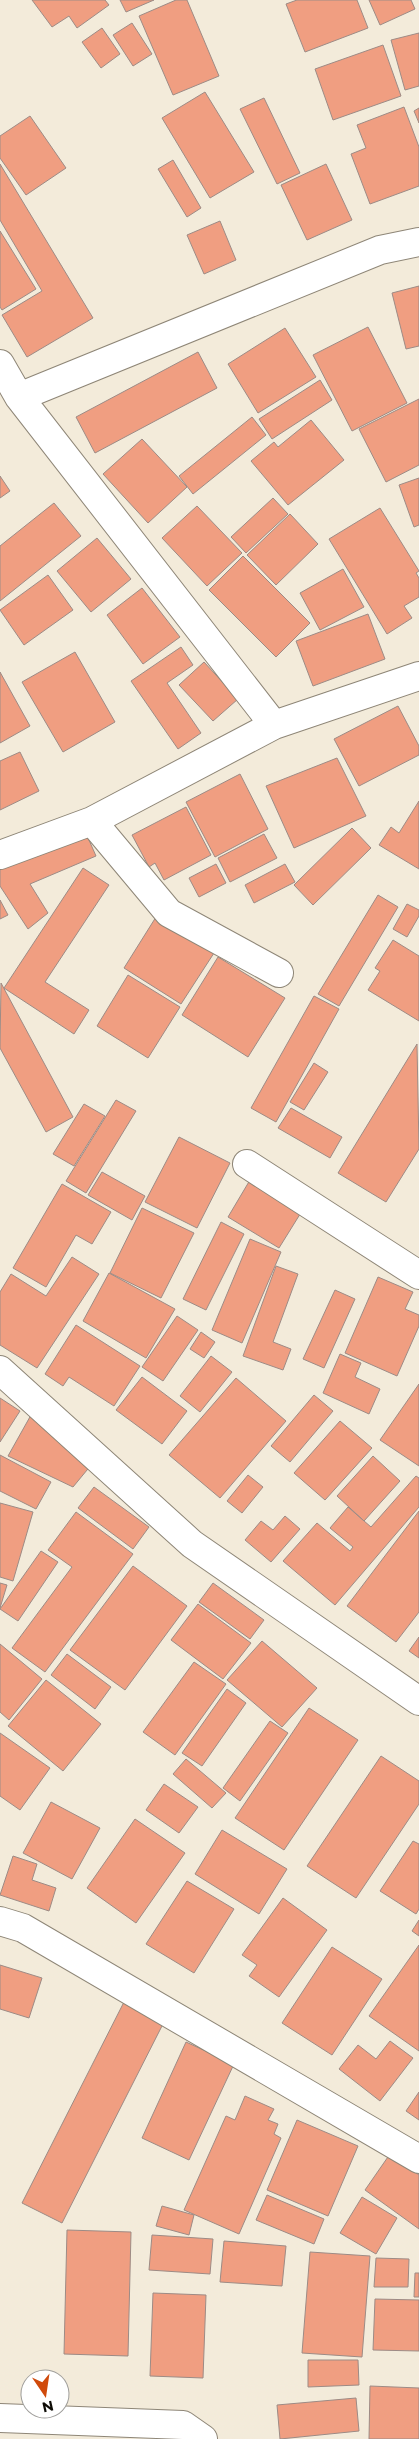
<svg xmlns="http://www.w3.org/2000/svg" width="419" height="2439" viewBox="0 0 419 2439" font-family="Montserrat,sans-serif">
  <rect width="100%" height="100%" fill="#f3ebda"/>
  <path fill="#f09e81" stroke="#9d8b85" d="M32,0H105L109,5L77,28L69,16L52,27Z
    M120,0H154L126,12Z
    M176,0H187L219,76L173,95L139,16Z
    M297,0H357L368,28L305,52L286,4Z
    M369,0H411L415,9L380,25Z
    M132,23L152,54L133,66L113,35Z
    M102,28L120,54L101,68L82,42Z
    M419,33V86L405,90L391,40Z
    M383,45L401,96L333,120L315,69Z
    M205,92L254,172L210,198L162,118Z
    M264,98L300,173L277,184L240,109Z
    M404,107L419,147V186L370,204L351,154L366,148L357,125Z
    M419,108V123L414,111Z
    M30,116L66,168L26,195L0,158V136Z
    M173,160L201,208L187,217L158,169Z
    M0,164L93,318L27,357L2,315L42,291L0,220Z
    M326,164L352,220L307,240L281,185Z
    M220,221L236,260L204,274L187,235Z
    M0,231L36,289L2,310L0,307Z
    M419,286V346L406,349L392,293Z
    M368,327L407,403L352,431L313,355Z
    M285,328L316,377L258,413L228,364Z
    M198,352L217,388L95,453L76,417Z
    M320,380L332,400L272,439L259,419Z
    M419,399V465L386,482L359,429Z
    M252,417L266,435L193,494L179,476Z
    M311,420L344,460L288,505L251,461L274,442L278,447Z
    M142,439L187,487L148,523L103,474Z
    M0,476L10,491L0,498Z
    M419,478V525L414,527L399,485Z
    M273,498L288,514L246,553L231,537Z
    M54,503L81,536L0,601V546Z
    M197,506L242,553L207,586L162,538Z
    M380,508L419,571L416,573L419,578V597L404,606L412,618L387,634L329,539Z
    M290,514L318,544L276,585L247,555Z
    M97,538L131,579L91,612L57,571Z
    M243,556L310,623L276,657L209,590Z
    M343,569L364,607L320,630L300,593Z
    M48,575L73,610L24,645L0,610Z
    M142,588L180,637L143,664L107,615Z
    M368,614L385,659L313,686L296,641Z
    M181,647L193,665L167,683L201,733L178,749L131,681Z
    M75,652L115,722L63,752L22,682Z
    M204,662L238,699L213,721L179,685Z
    M0,672L30,726L0,743Z
    M398,706L419,746V755L359,786L334,739Z
    M20,752L39,791L0,810V761Z
    M337,758L366,816L294,848L266,786Z
    M240,774L268,829L215,857L186,802Z
    M419,801V869L379,845L391,827L399,833Z
    M186,807L211,855L164,880L155,863L149,867L132,835Z
    M352,828L371,848L313,905L294,885Z
    M85,831L96,856L30,884L48,913L28,929L0,886V867Z
    M264,834L277,858L230,882L218,858Z
    M216,864L226,883L199,897L189,878Z
    M285,864L295,882L254,903L245,885Z
    M83,868L109,885L45,982L89,1010L74,1034L4,988Z
    M378,895L398,907L339,1006L318,994Z
    M0,900L8,915L0,919Z
    M407,904L419,910V916L407,937L393,929Z
    M156,917L214,953L181,1004L124,968Z
    M393,940L419,956V1021L368,990L380,971L375,968Z
    M218,957L285,998L248,1057L182,1015Z
    M128,975L180,1007L148,1058L97,1026Z
    M1,983L73,1117L46,1132L0,1048Z
    M314,996L339,1009L276,1122L251,1108Z
    M417,1044L419,1149L386,1202L338,1173Z
    M314,1063L328,1072L304,1110L290,1102Z
    M116,1100L136,1111L86,1193L66,1181Z
    M84,1104L105,1116L74,1166L53,1154Z
    M291,1108L342,1137L330,1158L278,1128Z
    M179,1137L230,1163L197,1228L145,1202Z
    M102,1172L145,1196L132,1220L88,1195Z
    M250,1180L302,1211L279,1248L228,1217Z
    M62,1184L111,1212L92,1244L76,1235L46,1287L13,1268Z
    M142,1208L194,1233L161,1298L110,1273Z
    M221,1222L244,1234L206,1310L183,1299Z
    M250,1239L281,1252L242,1343L212,1330Z
    M72,1257L99,1274L37,1368L0,1345V1292L11,1274L46,1296Z
    M276,1266L298,1274L273,1342L291,1349L283,1370L243,1356Z
    M109,1273L175,1309L146,1358L83,1321Z
    M378,1277L413,1292L405,1309L419,1315V1326L397,1376L345,1353Z
    M335,1290L355,1299L324,1368L303,1359Z
    M177,1316L198,1330L163,1381L142,1367Z
    M76,1325L140,1366L114,1406L69,1377L63,1386L45,1374Z
    M201,1332L215,1342L204,1358L190,1349Z
    M340,1354L361,1363L355,1377L380,1389L369,1414L323,1393Z
    M211,1356L232,1372L200,1412L180,1396Z
    M142,1377L187,1411L162,1444L116,1410Z
    M236,1378L286,1421L220,1498L169,1455Z
    M419,1384V1466L380,1440Z
    M314,1395L333,1411L290,1462L271,1446Z
    M0,1398L20,1411L0,1442Z
    M31,1415L92,1464L73,1487L8,1456Z
    M340,1421L372,1448L325,1500L294,1473Z
    M0,1455L51,1482L36,1509L0,1491Z
    M373,1456L400,1481L364,1521L337,1496Z
    M248,1475L263,1487L242,1513L227,1501Z
    M416,1476L419,1478V1507L335,1605L283,1561L317,1523L350,1551L353,1547L330,1528L348,1507L371,1527Z
    M94,1487L149,1527L133,1549L78,1508Z
    M0,1503L33,1512L13,1581L0,1577Z
    M419,1511V1612L396,1642L347,1606Z
    M76,1512L133,1554L45,1672L12,1648L72,1567L48,1550Z
    M285,1516L300,1529L271,1562L245,1540L261,1521L273,1530Z
    M41,1551L58,1562L18,1621L0,1609Z
    M133,1566L187,1606L125,1690L70,1650Z
    M0,1583L7,1585L0,1608Z
    M213,1583L264,1620L250,1639L199,1602Z
    M198,1604L251,1643L223,1679L171,1640Z
    M419,1637V1658L409,1651Z
    M262,1641L317,1688L282,1727L227,1680Z
    M0,1644L42,1679L9,1720L0,1712Z
    M67,1654L111,1687L95,1709L51,1675Z
    M194,1662L226,1684L175,1755L143,1732Z
    M46,1680L101,1724L63,1771L8,1726Z
    M227,1689L246,1703L202,1766L182,1753Z
    M309,1708L358,1740L284,1850L235,1818Z
    M270,1721L288,1733L240,1801L223,1788Z
    M0,1733L50,1768L20,1810L0,1796Z
    M381,1756L419,1781V1804L356,1898L307,1866Z
    M186,1759L226,1793L212,1808L173,1774Z
    M164,1784L198,1807L179,1833L146,1810Z
    M51,1802L100,1828L72,1879L23,1853Z
    M135,1819L185,1853L136,1923L87,1888Z
    M222,1830L287,1869L259,1914L195,1874Z
    M413,1841L419,1844V1909L416,1914L380,1891Z
    M13,1856L37,1864L32,1880L56,1888L49,1911L0,1895Z
    M187,1881L234,1909L194,1973L146,1944Z
    M283,1898L327,1930L279,1997L249,1976L257,1965L242,1955Z
    M419,1920V1936L412,1931Z
    M419,1945V2051L369,2016Z
    M332,1947L382,1979L332,2055L282,2023Z
    M0,1965L42,1978L29,2018L0,2009Z
    M124,2002L164,2022L62,2223L22,2203Z
    M390,2041L413,2058L380,2101L339,2069L358,2045L376,2059Z
    M186,2042L234,2064L189,2160L142,2138Z
    M419,2092V2120L406,2111Z
    M245,2096L274,2109L268,2120L278,2124L274,2134L281,2138L239,2234L184,2210L226,2116L235,2120Z
    M297,2120L358,2146L328,2216L267,2190Z
    M390,2154L419,2175V2229L365,2190Z
    M267,2195L324,2219L314,2244L256,2220Z
    M362,2197L397,2218L376,2254L340,2233Z
    M162,2206L194,2215L189,2235L156,2226Z
    M67,2230L131,2232L128,2356L64,2354Z
    M152,2235L213,2239L210,2274L149,2270Z
    M224,2241L286,2246L282,2286L220,2282Z
    M310,2252L370,2256L362,2357L302,2353Z
    M376,2258L409,2259L408,2287H374Z
    M415,2273H419V2297H414Z
    M153,2293L206,2295L203,2378L150,2376Z
    M375,2299L419,2300V2351L373,2350Z
    M308,2360H358L359,2385L308,2387Z
    M370,2386L419,2388V2439H369Z
    M356,2398L359,2431L280,2439L277,2405Z"/>
  <g fill="none" stroke-linecap="round" stroke-linejoin="round">
    <defs>
      <path id="street" d="M0,364L19,397L274,725
        M19,397L380,250L419,242
        M92,821L169,913L279,973
        M0,855L92,821L274,725L419,676
        M247,1164L419,1275
        M0,1370L192,1544L419,1701
        M0,1921L23,1928L419,2159
        M0,2418L183,2425L203,2439"/>
    </defs>
    <use href="#street" stroke="#8e8677" stroke-width="30"/>
    <use href="#street" stroke="#fff" stroke-width="28"/>
  </g>
  <g transform="translate(45 2394) rotate(167)"><circle r="24" fill="#ffffff" stroke="#9f9e9b"/>
  <path d="M0-4L9 19L0 12L-9 19Z" fill="#d04a0b"/>
  <text y="-8" font-size="14" font-weight="bold" text-anchor="middle" fill="#0e0c06">N</text>
  </g>
</svg>
